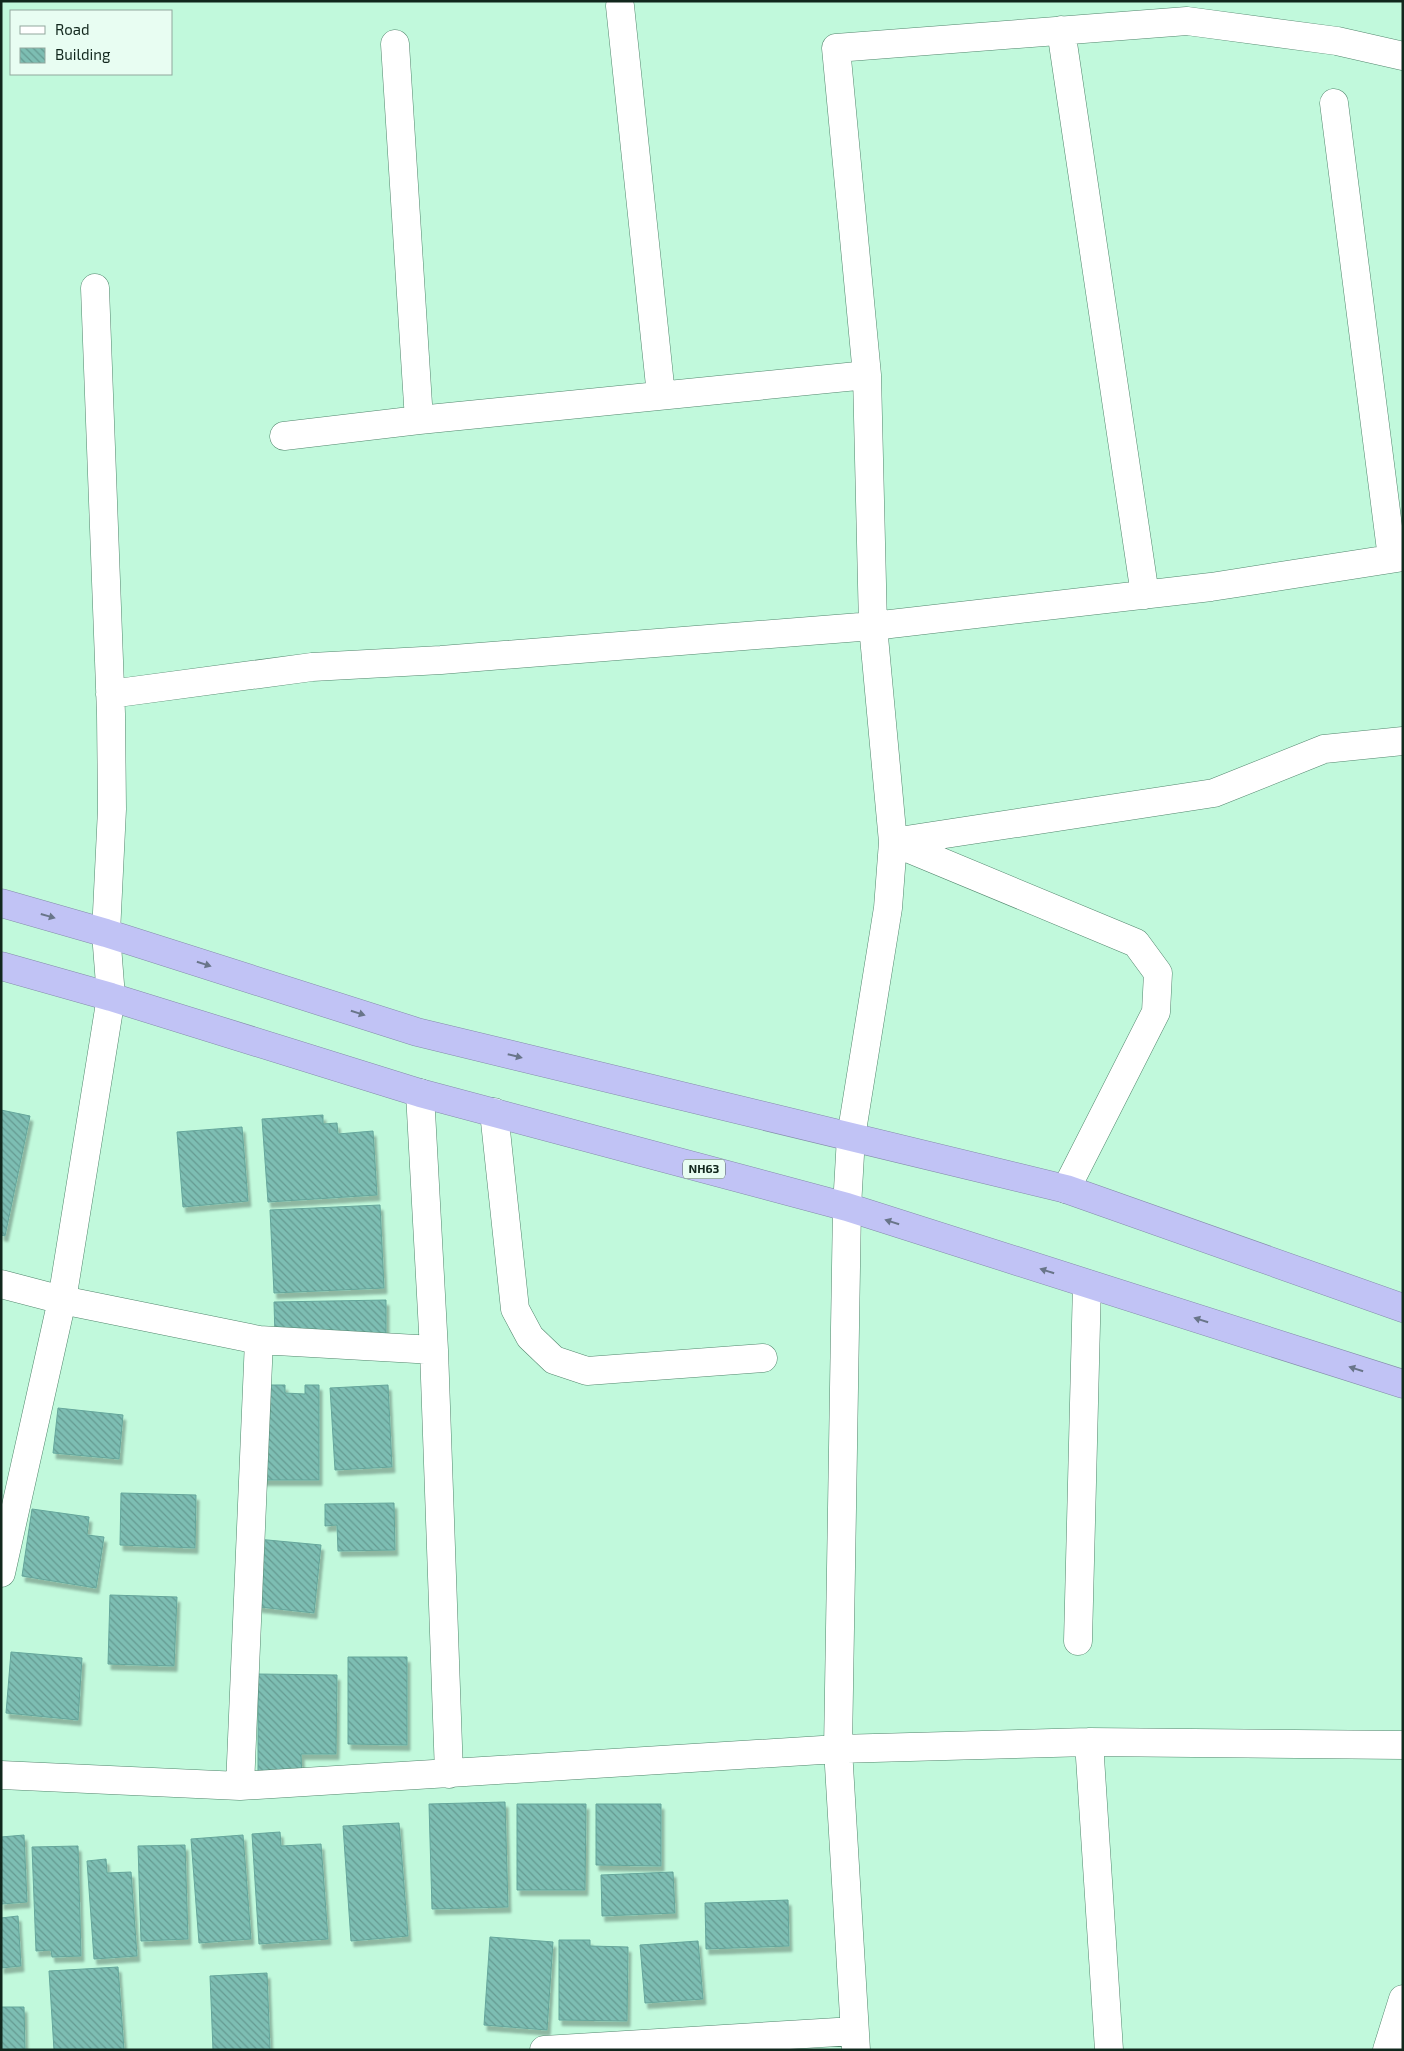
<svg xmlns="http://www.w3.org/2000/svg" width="1404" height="2051" viewBox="0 0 1404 2051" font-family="'Exo 2',sans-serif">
  <defs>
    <pattern id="building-back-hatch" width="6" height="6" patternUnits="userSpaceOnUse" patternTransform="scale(1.25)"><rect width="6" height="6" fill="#7dbeb3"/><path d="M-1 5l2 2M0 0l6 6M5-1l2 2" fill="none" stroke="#659a91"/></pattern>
    <filter id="shadow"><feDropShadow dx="3" dy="5.5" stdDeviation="1" flood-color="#0004"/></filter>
  </defs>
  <rect width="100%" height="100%" fill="#c1f9dc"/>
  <path fill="url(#building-back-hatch)" stroke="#65a69b" filter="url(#shadow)" d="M1,1110L30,1116L5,1236L1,1235Z
    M323,1115V1124L337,1123L338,1134L373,1131L377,1195L268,1202L262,1119Z
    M242,1127L248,1201L183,1207L177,1132Z
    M380,1205L384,1288L274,1293L270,1210Z
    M386,1300V1336L275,1337L274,1302Z
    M262,1385H285V1393L305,1394V1385H319V1480H262Z
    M388,1385L392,1467L335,1470L330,1388Z
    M58,1408L123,1415L119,1459L53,1453Z
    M121,1493L196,1495L195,1548L120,1545Z
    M394,1503L395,1550L338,1551L337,1525L325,1526V1504Z
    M32,1509L89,1517L87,1535L104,1537L96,1588L22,1576Z
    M257,1539L321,1545L314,1613L251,1606Z
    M110,1595L177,1597L174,1666L108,1664Z
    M11,1652L82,1658L78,1720L6,1713Z
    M348,1657H407V1745L348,1744Z
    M258,1674L337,1675L336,1754H301L302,1777L258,1776Z
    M505,1802L508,1907L432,1909L429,1804Z
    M517,1804H586L585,1890H517Z
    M596,1804H661V1866L596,1865Z
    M399,1823L408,1936L351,1941L343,1826Z
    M280,1832L281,1846L321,1844L328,1939L259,1944L252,1834Z
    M24,1835L27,1902L1,1904V1837Z
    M243,1835L251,1939L199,1943L191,1839Z
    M185,1845L188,1939L141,1941L138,1846Z
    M78,1846L81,1956L52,1957L51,1950L36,1951L32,1847Z
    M106,1859L107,1873L131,1872L137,1956L94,1959L87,1861Z
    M673,1872L675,1913L602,1916L601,1875Z
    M788,1900L789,1946L706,1949L705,1903Z
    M18,1916L21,1966L1,1968V1918Z
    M490,1937L553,1942L547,2030L484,2025Z
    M559,1940H590V1946L628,1947L627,2021L559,2020Z
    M698,1941L703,1999L645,2003L640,1945Z
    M118,1967L124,2050H54L49,1971Z
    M267,1973L270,2050H213L210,1976Z
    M1,2007H24L25,2050H1Z"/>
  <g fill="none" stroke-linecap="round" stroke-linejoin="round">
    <defs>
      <path id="minor" d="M620,6L661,395
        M1061,30L1145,595
        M395,44L419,420
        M1334,103L1392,558
        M284,436L419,420L867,375
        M1403,557L1211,587L873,626L893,842L888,908L851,1137L847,1207L838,1749L1089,1742L1403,1745
        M110,694L312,667L441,660L873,626L867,375L836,48L1187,21L1337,41L1403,56
        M893,842L1136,943L1158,973L1156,1012L1066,1189
        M893,842L1214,793L1324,749L1403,741
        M420,1093L434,1350L449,1774
        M494,1112L515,1309L530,1337L554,1360L587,1371L763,1358
        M1,1284L62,1300L259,1340L240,1786
        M259,1340L434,1350
        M1,1573L62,1300L111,997L106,933L112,809L111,714L95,288
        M1078,1641L1087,1284
        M1089,1742L1109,2050
        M1,1775L240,1786L838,1749L856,2050
        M544,2050L854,2031
        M1387,2050L1403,1999"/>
      <path id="highway" d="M1,903L106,933L417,1032L1066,1189L1403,1308
        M1,966L111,997L420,1093L847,1207L1403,1384"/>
    </defs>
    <use href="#minor" stroke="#52866d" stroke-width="29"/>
    <use href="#highway" stroke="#838ca9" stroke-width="29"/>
    <use href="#minor" stroke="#fff" stroke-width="28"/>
    <use href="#highway" stroke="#c1c3f5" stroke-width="28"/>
  </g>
  <defs><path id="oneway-solid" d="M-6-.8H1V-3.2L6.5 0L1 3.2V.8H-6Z" transform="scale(1.25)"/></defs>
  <g fill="#697589">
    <use href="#oneway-solid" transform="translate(48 916) rotate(16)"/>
    <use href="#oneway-solid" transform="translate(204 964) rotate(18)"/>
    <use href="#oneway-solid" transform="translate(358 1013) rotate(18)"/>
    <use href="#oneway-solid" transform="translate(515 1056) rotate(14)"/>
    <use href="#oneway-solid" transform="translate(892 1222) rotate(-162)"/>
    <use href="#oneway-solid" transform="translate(1047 1271) rotate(-162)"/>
    <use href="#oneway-solid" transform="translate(1201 1320) rotate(-162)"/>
    <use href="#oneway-solid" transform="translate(1356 1369) rotate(-162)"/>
  </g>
  <g text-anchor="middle" stroke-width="4" stroke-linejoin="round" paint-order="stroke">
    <rect fill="#e8fdf2" stroke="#52675d" stroke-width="1" x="683" y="1159.5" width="42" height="19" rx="4"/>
    <g font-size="12" font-weight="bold" fill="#11271d">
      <text x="704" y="1173">NH63</text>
    </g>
  </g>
  <rect width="1404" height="2051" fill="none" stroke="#11271d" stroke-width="5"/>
  <rect x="10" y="10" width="162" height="65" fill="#e8fdf2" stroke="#92a79d"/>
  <rect x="20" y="26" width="25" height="8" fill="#ffffff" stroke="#92a79d"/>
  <text x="55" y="35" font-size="15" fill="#11271d">Road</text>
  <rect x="20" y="48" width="25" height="15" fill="url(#building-back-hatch)" stroke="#92a79d"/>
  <text x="55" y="60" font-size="15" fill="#11271d">Building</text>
</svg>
